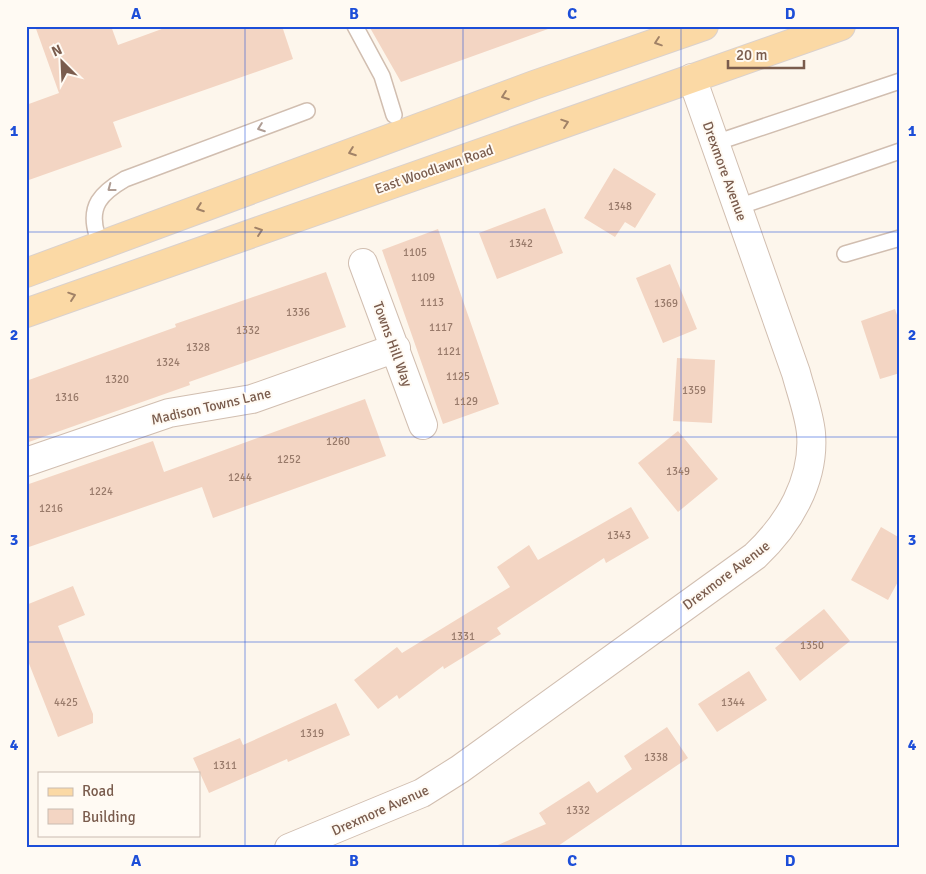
<svg xmlns="http://www.w3.org/2000/svg" width="926" height="874" viewBox="0 0 926 874" font-family="Signika,sans-serif">
  <rect width="100%" height="100%" fill="#fdf6ec"/>
  <path fill="#f3d5c3" d="M35,26H111L118,45L170,26H282L293,59L113,122L122,147L26,181V105L59,93Z
    M369,26H547L548,29L401,82Z
    M614,168L656,194L635,228L625,222L615,237L584,218Z
    M545,208L563,253L497,279L479,233Z
    M438,229L499,404L443,424L382,250Z
    M670,264L697,329L663,343L636,278Z
    M326,272L346,327L189,382L190,385L26,443V381L176,327L175,324Z
    M895,309L900,324V373L880,379L861,321Z
    M677,358L715,360L712,423L673,421Z
    M365,399L386,456L213,518L202,487L26,548V485L153,441L164,472Z
    M678,431L718,479L678,512L638,463Z
    M631,507L649,538L606,563L604,558L497,628L501,634L444,669L443,666L399,699L397,695L378,709L354,680L397,647L402,653L510,587L497,567L529,545L538,560Z
    M881,527L900,538V578L888,600L851,580Z
    M73,586L85,615L58,626L93,714V723L58,737L26,656V605Z
    M824,609L850,641L800,681L775,648Z
    M749,671L767,700L717,732L698,704Z
    M336,703L350,735L288,762L287,759L209,793L193,758L240,738L243,745Z
    M667,727L688,758L555,848H491L546,824L539,813L589,781L597,793L632,769L624,756Z"/>
  <g fill="none" stroke-linecap="round" stroke-linejoin="round">
    <defs>
      <path id="lane" d="M355,26L382,76L394,115
        M715,143L900,81
        M738,207L900,151
        M97,235C88,206 101,193 125,179L307,111
        M845,254L900,238"/>
      <path id="street" d="M363,263L423,425
        M26,462L169,413L252,399L396,348
        M289,848L422,793L460,769L755,556C788,525 815,481 811,433C809,413 801,392 796,373L692,78"/>
      <path id="primary" d="M26,273L534,85L704,26
        M26,313L841,26"/>
    </defs>
    <use href="#lane" stroke="#d1beb0" stroke-width="18"/>
    <use href="#street" stroke="#d1beb0" stroke-width="30"/>
    <use href="#primary" stroke="#dad1cd" stroke-width="30"/>
    <use href="#lane" stroke="#fff" stroke-width="15"/>
    <use href="#street" stroke="#fff" stroke-width="28"/>
    <use href="#primary" stroke="#fbd9a5" stroke-width="28"/>
  </g>
  <defs><path id="oneway-chevron" d="M-2-3.5L2.5 0L-2 3.5" fill="none" stroke-width="1.6" stroke-linecap="round" stroke-linejoin="round" transform="scale(1.25)"/></defs>
  <g stroke="#a18267">
    <use href="#oneway-chevron" transform="translate(658 42) rotate(161)"/>
    <use href="#oneway-chevron" transform="translate(505 96) rotate(160)"/>
    <use href="#oneway-chevron" transform="translate(565 123) rotate(-19)"/>
    <use href="#oneway-chevron" transform="translate(352 152) rotate(160)"/>
    <use href="#oneway-chevron" transform="translate(200 208) rotate(160)"/>
    <use href="#oneway-chevron" transform="translate(259 231) rotate(-19)"/>
    <use href="#oneway-chevron" transform="translate(72 296) rotate(-19)"/>
  </g>
  <g stroke="#af9d94">
    <use href="#oneway-chevron" transform="translate(261 128) rotate(160)"/>
    <use href="#oneway-chevron" transform="translate(111 188) rotate(143)"/>
  </g>
  <path fill="none" stroke="#1d4ed8" stroke-width="1" stroke-opacity="0.55" d="M245,26V848M463,26V848M681,26V848M26,232H900M26,437H900M26,642H900"/>
  <g text-anchor="middle" stroke-width="4" stroke-linejoin="round" paint-order="stroke">
    <g font-size="11" fill="#987a6a">
      <text x="620" y="210">1348</text>
      <text x="521" y="247">1342</text>
      <text x="415" y="256">1105</text>
      <text x="423" y="281">1109</text>
      <text x="432" y="306">1113</text>
      <text x="666" y="307">1369</text>
      <text x="298" y="316">1336</text>
      <text x="441" y="331">1117</text>
      <text x="248" y="334">1332</text>
      <text x="198" y="351">1328</text>
      <text x="449" y="355">1121</text>
      <text x="168" y="366">1324</text>
      <text x="458" y="380">1125</text>
      <text x="117" y="383">1320</text>
      <text x="694" y="394">1359</text>
      <text x="67" y="401">1316</text>
      <text x="466" y="405">1129</text>
      <text x="338" y="445">1260</text>
      <text x="289" y="463">1252</text>
      <text x="678" y="475">1349</text>
      <text x="240" y="481">1244</text>
      <text x="101" y="495">1224</text>
      <text x="51" y="512">1216</text>
      <text x="619" y="539">1343</text>
      <text x="463" y="640">1331</text>
      <text x="812" y="649">1350</text>
      <text x="66" y="706">4425</text>
      <text x="733" y="706">1344</text>
      <text x="312" y="737">1319</text>
      <text x="656" y="761">1338</text>
      <text x="225" y="769">1311</text>
      <text x="578" y="814">1332</text>
    </g>
    <g font-size="14" fill="#7a5c4d" stroke="#fffaf3">
      <text transform="translate(434 169) rotate(-19)" y="5">East Woodlawn Road</text>
      <text transform="translate(725 171) rotate(70)" y="5">Drexmore Avenue</text>
      <text transform="translate(393 344) rotate(70)" y="5">Towns Hill Way</text>
      <text transform="translate(211 406) rotate(-13)" y="5">Madison Towns Lane</text>
      <text transform="translate(726 575) rotate(-37)" y="5">Drexmore Avenue</text>
      <text transform="translate(380 810) rotate(-24)" y="5">Drexmore Avenue</text>
    </g>
  </g>
  <rect width="926" height="874" fill="none" stroke="#fffaf3" stroke-width="55"/>
  <rect x="38" y="772" width="162" height="65" fill="#fffaf3" stroke="#cabbb1"/>
  <rect x="48" y="788" width="25" height="8" fill="#fbd9a5" stroke="#cabbb1"/>
  <text x="82" y="796" font-size="15" fill="#7a5c4d">Road</text>
  <rect x="48" y="809" width="25" height="15" fill="#f3d5c3" stroke="#cabbb1"/>
  <text x="82" y="822" font-size="15" fill="#7a5c4d">Building</text>
  <g transform="translate(62 62) rotate(336)" stroke="#fffaf3" stroke-width="4" paint-order="stroke">
  <path d="M0-4L9 19L0 12L-9 19Z" fill="#7a5c4d"/>
  <text y="-8" font-size="14" font-weight="bold" text-anchor="middle" fill="#7a5c4d">N</text>
  </g>
  <path d="M728 60v8h76v-8" fill="none" stroke="#7a5c4d" stroke-width="2.5"/>
  <text x="736" y="60" font-size="15" fill="#7a5c4d" stroke="#fffaf3" stroke-width="4" paint-order="stroke">20 m</text>
  <rect x="28" y="28" width="870" height="818" fill="none" stroke="#1d4ed8" stroke-width="2"/>
  <g font-size="16" text-anchor="middle" font-weight="bold" fill="#1d4ed8">
    <text x="136" y="19">A</text>
    <text x="354" y="19">B</text>
    <text x="572" y="19">C</text>
    <text x="790" y="19">D</text>
    <text x="14" y="136">1</text>
    <text x="912" y="136">1</text>
    <text x="14" y="340">2</text>
    <text x="912" y="340">2</text>
    <text x="14" y="545">3</text>
    <text x="912" y="545">3</text>
    <text x="14" y="750">4</text>
    <text x="912" y="750">4</text>
    <text x="136" y="866">A</text>
    <text x="354" y="866">B</text>
    <text x="572" y="866">C</text>
    <text x="790" y="866">D</text>
  </g>
</svg>
